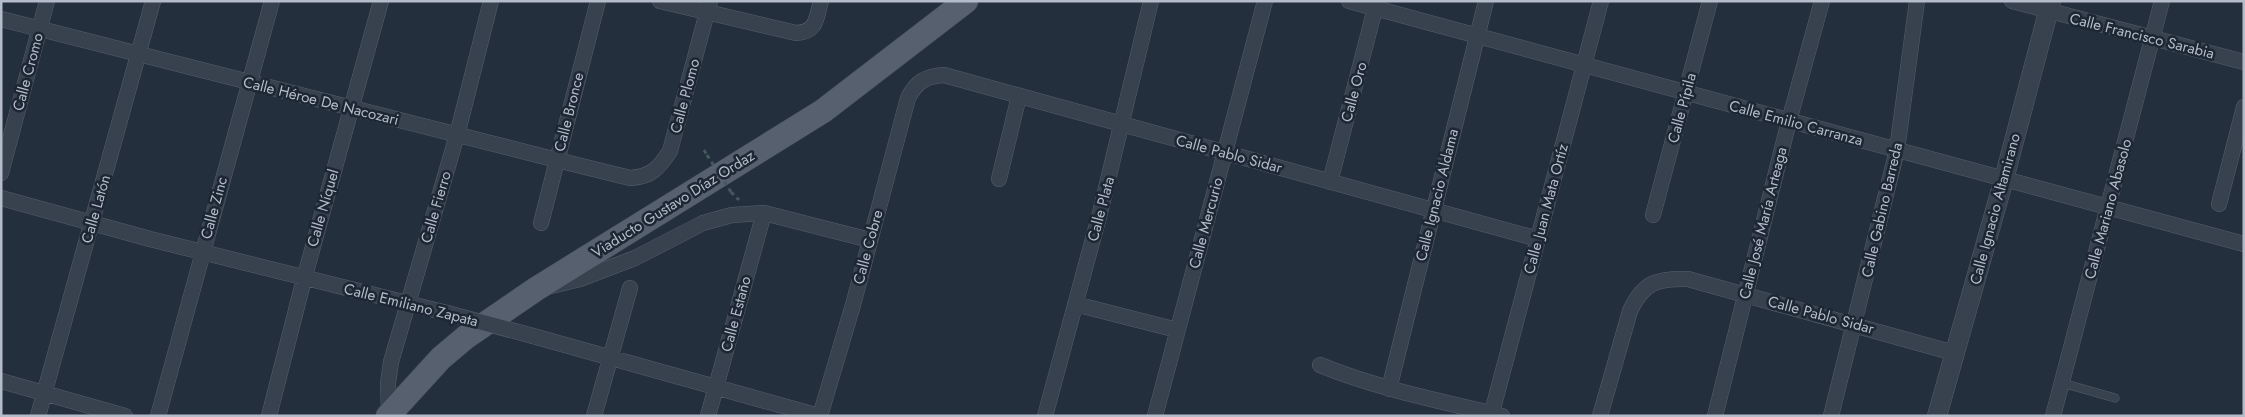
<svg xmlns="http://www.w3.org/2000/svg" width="2245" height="417" viewBox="0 0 2245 417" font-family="Jost,sans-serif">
  <rect width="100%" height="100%" fill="#242f3e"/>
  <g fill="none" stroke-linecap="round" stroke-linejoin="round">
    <defs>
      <path id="service" d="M2062,383L2115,398"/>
      <path id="minor" d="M660,1L796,33C817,32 816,19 821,1
        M1349,1L2244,244
        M2012,1L2244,62
        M1,19L557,160L630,178C651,177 659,168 670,151L710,1
        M1,173L47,1
        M999,179L1019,96
        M1330,182L1377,1
        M1,198L150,239L447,313
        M2219,204L2244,107
        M1653,215L1710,1
        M541,223L598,1
        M551,286L580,279L635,258L703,223L732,215L764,213L870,240
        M1075,304L1177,330
        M533,336L819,416
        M1320,365C1379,389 1441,401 1502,416
        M1,381L125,416
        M1389,389L1486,1
        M389,414L388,383L391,362L457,135L491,1
        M38,416L153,1
        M158,416L272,1
        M269,416L304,279L381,1
        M594,416L630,288
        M708,416L764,213
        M820,416L853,305L908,98C916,82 926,76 944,75L1538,239
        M1045,416L1100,213L1151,1
        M1155,416L1265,1
        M1491,416L1601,1
        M1600,416L1630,311C1643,282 1658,278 1688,279L1954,353
        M1715,416L1789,121L1822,1
        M1831,416L1897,150L1917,1
        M2053,416L2162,1"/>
      <path id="tertiary" d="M1937,416L2004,179L2051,1"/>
      <path id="primary" d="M388,416L441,358L466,337L536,289L823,111L966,1"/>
    </defs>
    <use href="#service" stroke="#565f6c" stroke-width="9"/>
    <use href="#minor" stroke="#565f6c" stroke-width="16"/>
    <use href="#tertiary" stroke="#565f6c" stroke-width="20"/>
    <use href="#primary" stroke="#414a57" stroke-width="25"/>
    <path stroke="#44595c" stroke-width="3" stroke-dasharray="4 4" stroke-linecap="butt" d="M704,150L707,155
      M731,192L739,200"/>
    <use href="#service" stroke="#38414e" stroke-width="8"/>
    <use href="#minor" stroke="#38414e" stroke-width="15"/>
    <use href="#tertiary" stroke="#38414e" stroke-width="19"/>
    <use href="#primary" stroke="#56606e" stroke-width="24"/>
    <defs>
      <path id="minor-bridge" d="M447,313L533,336"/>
    </defs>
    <use href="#minor-bridge" stroke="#565f6c" stroke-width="16" stroke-linecap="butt"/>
    <path stroke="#44595c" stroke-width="3" stroke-dasharray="4 4" stroke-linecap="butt" d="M707,155L731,192"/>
    <use href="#minor-bridge" stroke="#38414e" stroke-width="15"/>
  </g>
  <g text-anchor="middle" stroke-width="5" stroke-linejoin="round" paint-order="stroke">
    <g font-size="15" fill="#b4bcc9" stroke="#1d2633">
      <text transform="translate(2142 36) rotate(14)" y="5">Calle Francisco Sarabia</text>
      <text transform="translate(28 72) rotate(-75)" y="5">Calle Cromo</text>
      <text transform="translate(1354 92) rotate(-75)" y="5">Calle Oro</text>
      <text transform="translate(685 96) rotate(-75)" y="5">Calle Plomo</text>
      <text transform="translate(321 101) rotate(14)" y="5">Calle Héroe De Nacozari</text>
      <text transform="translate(1682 108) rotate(-75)" y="5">Calle Pípila</text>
      <text transform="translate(569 112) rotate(-76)" y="5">Calle Bronce</text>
      <text transform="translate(1796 123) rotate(15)" y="5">Calle Emilio Carranza</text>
      <text transform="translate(1229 154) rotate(15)" y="5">Calle Pablo Sidar</text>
      <text transform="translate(1437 195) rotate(-76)" y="5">Calle Ignacio Aldama</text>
      <text transform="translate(673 204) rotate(-32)" y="5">Viaducto Gustavo Díaz Ordaz</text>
      <text transform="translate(436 207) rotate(-74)" y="5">Calle Fierro</text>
      <text transform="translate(214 208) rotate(-75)" y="5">Calle Zinc</text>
      <text transform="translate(323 208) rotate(-74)" y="5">Calle Níquel</text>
      <text transform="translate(96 209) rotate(-74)" y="5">Calle Latón</text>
      <text transform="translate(1101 209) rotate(-75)" y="5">Calle Plata</text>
      <text transform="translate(1546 209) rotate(-75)" y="5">Calle Juan Mata Ortíz</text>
      <text transform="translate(1995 209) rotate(-75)" y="5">Calle Ignacio Altamirano</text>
      <text transform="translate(2108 209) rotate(-75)" y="5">Calle Mariano Abasolo</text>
      <text transform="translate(1882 210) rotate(-77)" y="5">Calle Gabino Barreda</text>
      <text transform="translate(1206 223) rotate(-75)" y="5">Calle Mercurio</text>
      <text transform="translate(1763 223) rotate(-76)" y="5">Calle José María Arteaga</text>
      <text transform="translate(868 247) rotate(-75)" y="5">Calle Cobre</text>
      <text transform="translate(411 305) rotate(14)" y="5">Calle Emiliano Zapata</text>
      <text transform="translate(736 314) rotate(-75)" y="5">Calle Estaño</text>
      <text transform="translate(1821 315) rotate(15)" y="5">Calle Pablo Sidar</text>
    </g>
  </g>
  <rect width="2245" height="417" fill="none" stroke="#b4bcc9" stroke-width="5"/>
</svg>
